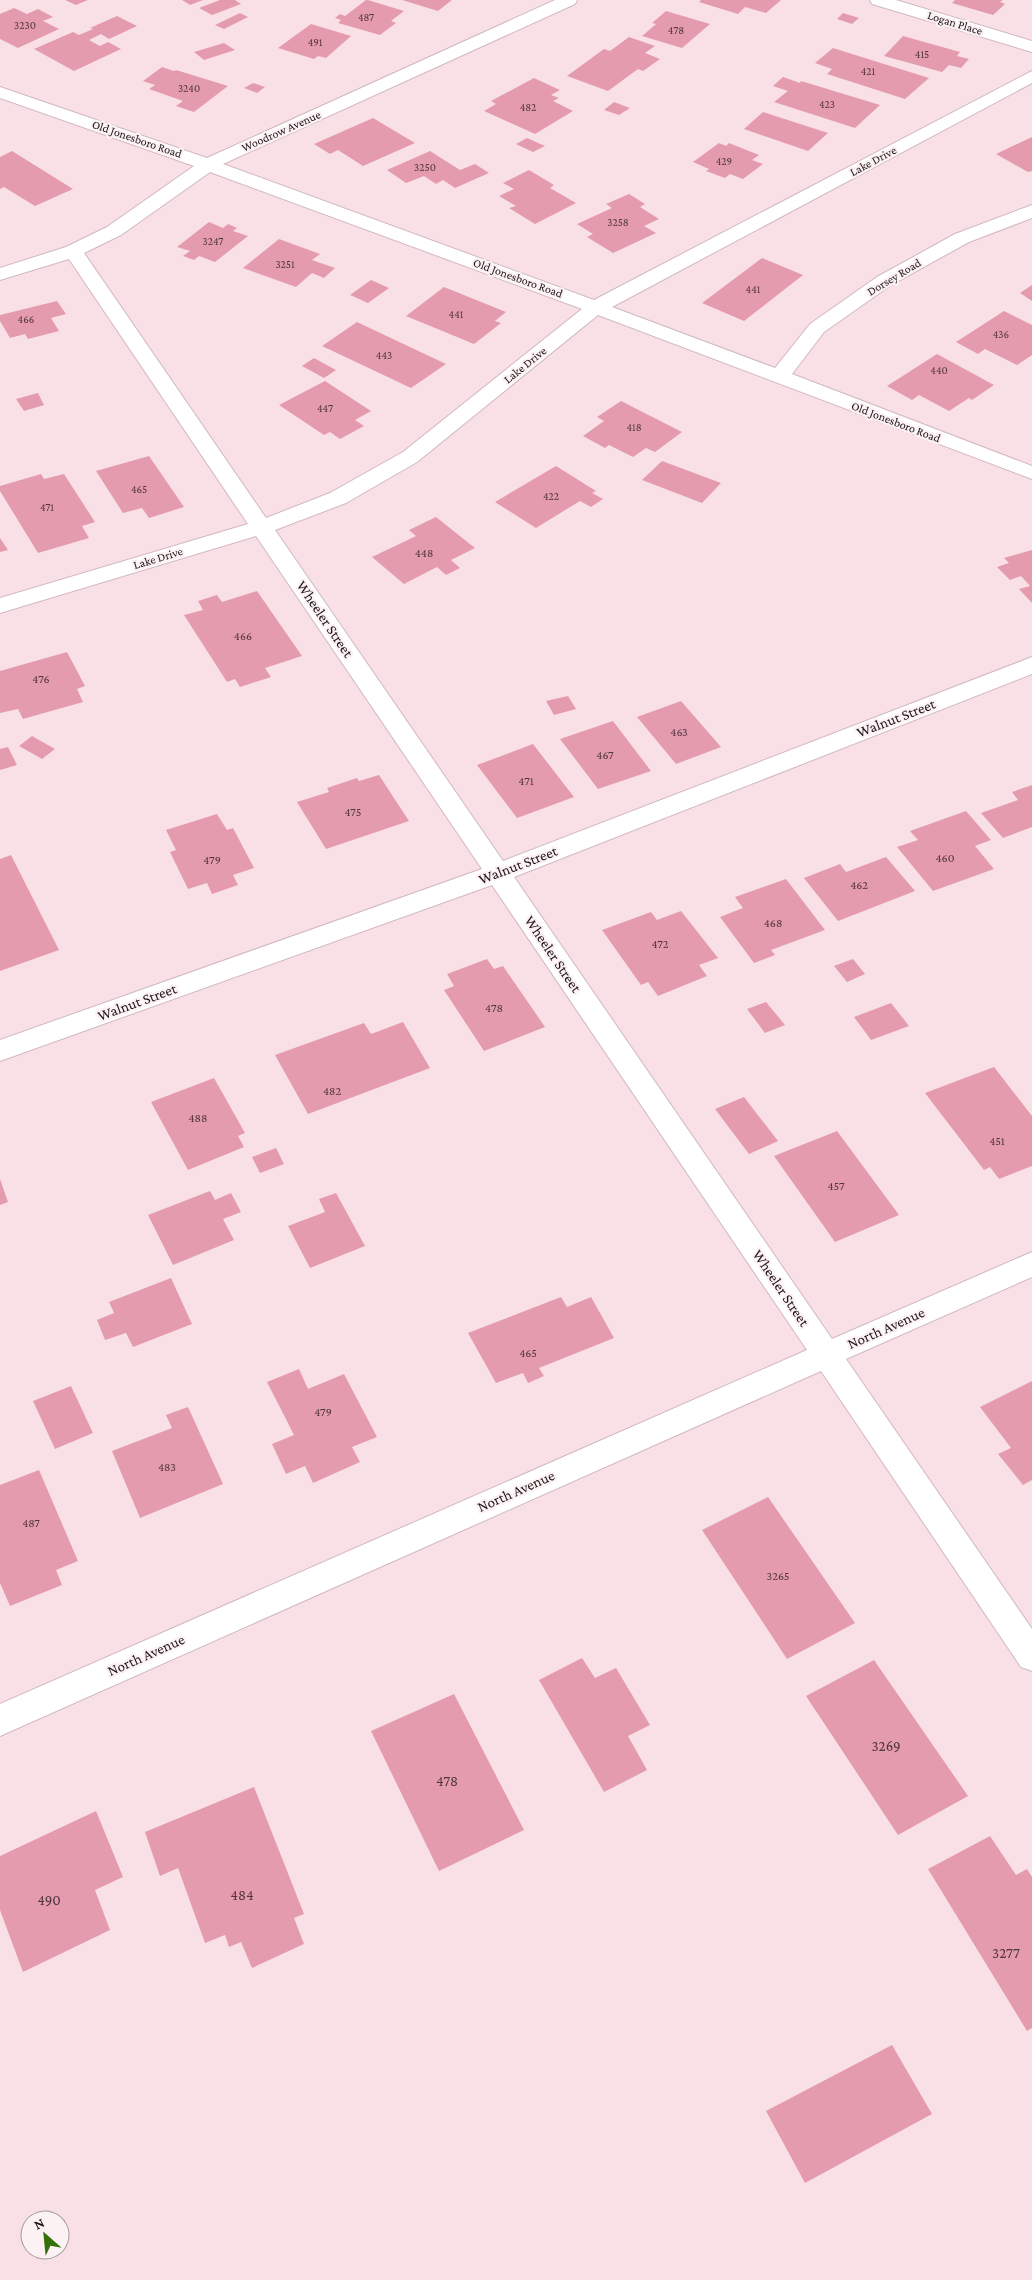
<svg xmlns="http://www.w3.org/2000/svg" width="1032" height="2280" viewBox="0 0 1032 2280" font-family="'Crimson Pro',serif">
  <rect width="100%" height="100%" fill="#f9e0e6"/>
  <path fill="#e59bae" d="M65,0H88L76,5Z
    M182,0H203L190,5Z
    M220,0H235L241,4L212,15L199,8Z
    M366,0H368L404,11L391,21L396,23L380,35L338,23L341,20L335,18L340,14L345,16Z
    M402,0H452L438,11Z
    M701,0H781L766,13L745,7L738,14L699,2Z
    M955,0H1003L1000,2L1005,4L993,15L952,3Z
    M14,8L27,14L38,9L53,17L43,21L59,29L18,48L0,39V14Z
    M666,11L710,24L682,48L642,36L656,24L652,23Z
    M240,13L248,17L224,29L215,25Z
    M843,13L859,18L852,24L837,19Z
    M117,16L137,26L109,39L101,34L89,40L100,46L108,42L121,49L74,71L34,49L73,32L79,35L93,29L90,28Z
    M311,24L351,36L326,58L318,56L314,59L278,48Z
    M903,36L960,52L957,56L969,59L961,68L949,65L942,72L884,56Z
    M629,37L655,46L645,53L660,59L643,71L638,69L608,91L567,76L604,49L610,51Z
    M224,43L235,50L204,60L194,52Z
    M833,48L929,78L905,99L827,74L832,69L815,63Z
    M162,67L174,71L176,70L228,86L194,112L176,106L183,101L149,89L155,85L143,81Z
    M783,77L800,83L801,81L880,105L855,128L774,102L788,91L773,86Z
    M534,78L560,90L551,95L559,98L553,101L573,111L535,134L484,111L496,104L491,101Z
    M253,83L265,87L257,93L244,88Z
    M614,102L630,108L619,115L604,110Z
    M763,112L828,133L808,151L744,129Z
    M373,118L415,143L363,166L338,150L330,154L314,144Z
    M1032,137V171L1028,172L996,154Z
    M527,138L545,146L533,152L516,144Z
    M719,143L726,146L729,143L759,155L752,160L763,164L743,179L730,174L725,178L706,171L709,169L693,162Z
    M12,151L73,189L35,206L4,187L0,189V157Z
    M430,151L460,170L475,164L489,173L455,188L443,180L436,184L424,176L406,183L387,170Z
    M529,170L554,185L550,188L576,203L535,224L509,208L516,206L499,196L514,189L503,183Z
    M629,194L645,204L640,207L659,219L644,226L656,233L613,253L587,237L593,234L577,224L612,208L606,204Z
    M209,222L223,228L228,224L237,228L233,231L248,236L215,262L199,256L194,260L183,256L190,251L177,247Z
    M279,239L320,254L312,260L335,268L324,278L312,273L296,287L243,268Z
    M762,258L803,275L744,321L702,303Z
    M371,280L389,288L368,303L350,295Z
    M1032,285V301L1020,293Z
    M444,287L506,312L495,321L501,323L474,344L406,316Z
    M57,301L66,314L51,318L59,331L28,339L25,334L10,338L0,321V315Z
    M1004,311L1032,325V355L1017,365L985,349L978,354L956,342Z
    M357,322L446,364L411,388L322,346Z
    M937,354L994,385L972,400L969,398L949,411L919,395L912,400L887,386Z
    M314,358L336,370L324,378L302,366Z
    M325,381L371,411L355,420L364,426L340,439L330,432L324,435L279,405Z
    M38,393L44,405L24,411L16,399Z
    M621,401L682,432L655,452L646,448L633,457L609,445L605,448L583,436L604,421L597,417Z
    M149,456L184,507L149,518L142,508L123,513L96,471Z
    M662,461L721,483L702,503L642,480Z
    M556,466L596,491L592,493L603,499L591,507L580,501L536,528L495,502Z
    M41,474L44,479L64,474L95,522L82,526L89,538L38,553L0,491V486Z
    M436,517L475,548L451,560L460,568L446,575L437,567L404,584L372,557L416,536L409,530Z
    M0,538L8,550L0,552Z
    M1032,550V603L1019,589L1030,586L1021,576L1010,580L997,567L1009,563L1004,558Z
    M257,591L302,656L265,668L271,677L240,687L235,679L227,682L184,615L203,610L198,601L217,595L222,602Z
    M67,652L85,686L77,689L83,702L23,719L18,709L0,713V671Z
    M568,696L576,709L554,715L546,701Z
    M681,701L721,747L676,764L637,717Z
    M613,721L651,771L598,789L560,739Z
    M32,736L55,749L42,759L19,746Z
    M533,744L574,797L517,818L477,765Z
    M8,747L17,765L0,770V749Z
    M379,775L409,821L326,849L297,802L329,792L327,788L357,778L359,781Z
    M1032,785V827L1003,838L981,813L1018,800L1012,792Z
    M966,811L991,840L975,846L994,869L933,891L897,847L918,840L910,831Z
    M217,814L227,830L233,828L254,868L233,875L238,885L212,894L207,883L188,889L170,852L176,850L166,830Z
    M11,855L59,950L0,971V859Z
    M886,857L915,891L838,921L804,878L840,864L846,872Z
    M786,879L825,930L771,950L775,955L754,963L720,917L743,908L735,897Z
    M681,911L718,958L699,965L707,976L658,996L648,982L641,985L602,930L651,912L657,920Z
    M487,959L494,969L503,966L545,1027L484,1051L444,990L454,986L447,974Z
    M853,959L865,974L847,982L834,966Z
    M766,1002L785,1025L765,1033L747,1009Z
    M891,1003L909,1026L871,1040L854,1017Z
    M403,1022L430,1068L308,1114L275,1055L364,1023L371,1034Z
    M994,1067L1032,1116V1166L999,1179L990,1167L984,1170L925,1093Z
    M214,1078L245,1133L238,1136L244,1147L188,1170L151,1102Z
    M744,1097L778,1141L749,1154L715,1109Z
    M837,1131L899,1215L835,1242L774,1156Z
    M276,1148L284,1164L260,1173L252,1157Z
    M0,1179L8,1202L0,1205Z
    M210,1191L215,1200L231,1193L241,1212L223,1219L234,1240L173,1265L148,1215Z
    M336,1193L365,1246L310,1268L288,1226L325,1212L319,1199Z
    M171,1278L192,1324L133,1347L126,1333L105,1340L97,1320L114,1313L109,1302Z
    M561,1297L567,1307L591,1297L614,1338L539,1368L544,1376L528,1383L523,1373L496,1383L468,1333Z
    M299,1369L308,1389L344,1374L377,1437L352,1447L360,1462L313,1483L305,1466L286,1474L272,1444L294,1435L267,1382Z
    M1032,1381V1480L1023,1485L998,1454L1011,1448L980,1407Z
    M71,1386L93,1433L55,1449L33,1401Z
    M188,1407L223,1484L140,1518L112,1451L172,1428L166,1415Z
    M39,1470L78,1561L56,1570L62,1585L10,1606L0,1583V1485Z
    M768,1497L855,1623L787,1659L702,1530Z
    M582,1658L595,1678L616,1668L650,1725L628,1736L647,1770L604,1792L539,1680Z
    M874,1660L968,1796L898,1835L806,1696Z
    M454,1694L524,1830L439,1871L371,1731Z
    M254,1787L304,1914L294,1918L304,1944L252,1968L241,1942L229,1947L225,1935L205,1943L178,1868L160,1876L145,1832Z
    M96,1811L123,1877L95,1890L110,1930L23,1972L0,1910V1856Z
    M990,1836L1016,1875L1027,1869L1032,1877V2028L1027,2031L928,1869Z
    M892,2045L932,2114L805,2183L766,2111Z"/>
  <g fill="none" stroke-linecap="round" stroke-linejoin="round">
    <defs>
      <path id="minor" d="M555,0H577L575,4L223,164L594,300L1032,71V83L612,307L775,368L810,324L877,277L955,234L1032,205V218L969,242L891,285L824,332L792,374L1032,466V479L598,315L417,462L346,503L275,530L503,861L1032,657V674L514,877L832,1339L1032,1252V1277L846,1359L1032,1629V1671L1021,1667L821,1371L0,1736V1704L807,1350L492,885L0,1061V1040L482,869L256,536L0,613V598L248,524L69,259L0,280V268L66,247L107,227L194,166L0,98V87L207,158ZM210,172L582,309L403,452L330,493L266,518L84,253L121,235Z
        M870,0H896L1032,41V52L872,4Z"/>
    </defs>
    <use href="#minor" stroke="#d1b8be" stroke-width="2"/>
    <use href="#minor" fill="#fff" fill-rule="evenodd"/>
  </g>
  <g text-anchor="middle" stroke-width="4.5" stroke-linejoin="round" paint-order="stroke">
    <g font-size="11" fill="#50363e">
      <text x="366" y="21">487</text>
      <text x="25" y="29">3230</text>
      <text x="676" y="34">478</text>
      <text x="315" y="46">491</text>
      <text x="922" y="58">415</text>
      <text x="868" y="75">421</text>
      <text x="189" y="92">3240</text>
      <text x="827" y="108">423</text>
      <text x="528" y="111">482</text>
      <text x="724" y="165">429</text>
      <text x="425" y="171">3250</text>
      <text x="618" y="226">3258</text>
      <text x="213" y="245">3247</text>
      <text x="285" y="268">3251</text>
      <text x="753" y="293">441</text>
      <text x="456" y="318">441</text>
      <text x="26" y="323">466</text>
      <text x="1001" y="338">436</text>
      <text x="384" y="359">443</text>
      <text x="939" y="374">440</text>
      <text x="325" y="412">447</text>
      <text x="634" y="431">418</text>
      <text x="139" y="493">465</text>
      <text x="551" y="500">422</text>
      <text x="47" y="511">471</text>
    </g>
    <g font-size="12" fill="#1e1518" stroke="#fcf2f4">
      <text transform="translate(955 23) rotate(17)" y="4">Logan Place</text>
      <text transform="translate(281 131) rotate(-24)" y="4">Woodrow Avenue</text>
      <text transform="translate(137 139) rotate(19)" y="4">Old Jonesboro Road</text>
      <text transform="translate(873 161) rotate(-28)" y="4">Lake Drive</text>
      <text transform="translate(894 277) rotate(-31)" y="4">Dorsey Road</text>
      <text transform="translate(518 278) rotate(20)" y="4">Old Jonesboro Road</text>
      <text transform="translate(525 365) rotate(-39)" y="4">Lake Drive</text>
      <text transform="translate(896 422) rotate(21)" y="4">Old Jonesboro Road</text>
      <text transform="translate(158 558) rotate(-17)" y="4">Lake Drive</text>
    </g>
    <g font-size="12" fill="#50363e">
      <text x="424" y="557">448</text>
      <text x="243" y="640">466</text>
      <text x="41" y="683">476</text>
      <text x="679" y="736">463</text>
      <text x="605" y="759">467</text>
      <text x="526" y="785">471</text>
      <text x="353" y="816">475</text>
      <text x="945" y="862">460</text>
      <text x="212" y="864">479</text>
      <text x="859" y="889">462</text>
      <text x="773" y="927">468</text>
      <text x="660" y="948">472</text>
      <text x="494" y="1012">478</text>
      <text x="332" y="1095">482</text>
      <text x="198" y="1122">488</text>
      <text x="997" y="1145">451</text>
      <text x="836" y="1190">457</text>
      <text x="528" y="1357">465</text>
      <text x="323" y="1416">479</text>
      <text x="167" y="1471">483</text>
      <text x="31" y="1527">487</text>
      <text x="778" y="1580">3265</text>
    </g>
    <g font-size="15" fill="#1e1518" stroke="#fcf2f4">
      <text transform="translate(325 619) rotate(56)" y="5">Wheeler Street</text>
      <text transform="translate(896 718) rotate(-21)" y="5">Walnut Street</text>
      <text transform="translate(518 865) rotate(-21)" y="5">Walnut Street</text>
      <text transform="translate(553 954) rotate(56)" y="5">Wheeler Street</text>
      <text transform="translate(137 1002) rotate(-20)" y="5">Walnut Street</text>
      <text transform="translate(781 1288) rotate(56)" y="5">Wheeler Street</text>
      <text transform="translate(886 1328) rotate(-24)" y="5">North Avenue</text>
      <text transform="translate(516 1491) rotate(-24)" y="5">North Avenue</text>
      <text transform="translate(146 1655) rotate(-24)" y="5">North Avenue</text>
    </g>
    <g font-size="15" fill="#50363e">
      <text x="886" y="1751">3269</text>
      <text x="447" y="1786">478</text>
      <text x="242" y="1900">484</text>
      <text x="49" y="1905">490</text>
      <text x="1006" y="1958">3277</text>
    </g>
  </g>
  <g transform="translate(45 2235) rotate(333)"><circle r="24" fill="#fcf2f4" stroke="#a39a9c"/>
  <path d="M0-4L9 19L0 12L-9 19Z" fill="#347209"/>
  <text y="-8" font-size="14" font-weight="bold" text-anchor="middle" fill="#1e1518">N</text>
  </g>
</svg>
